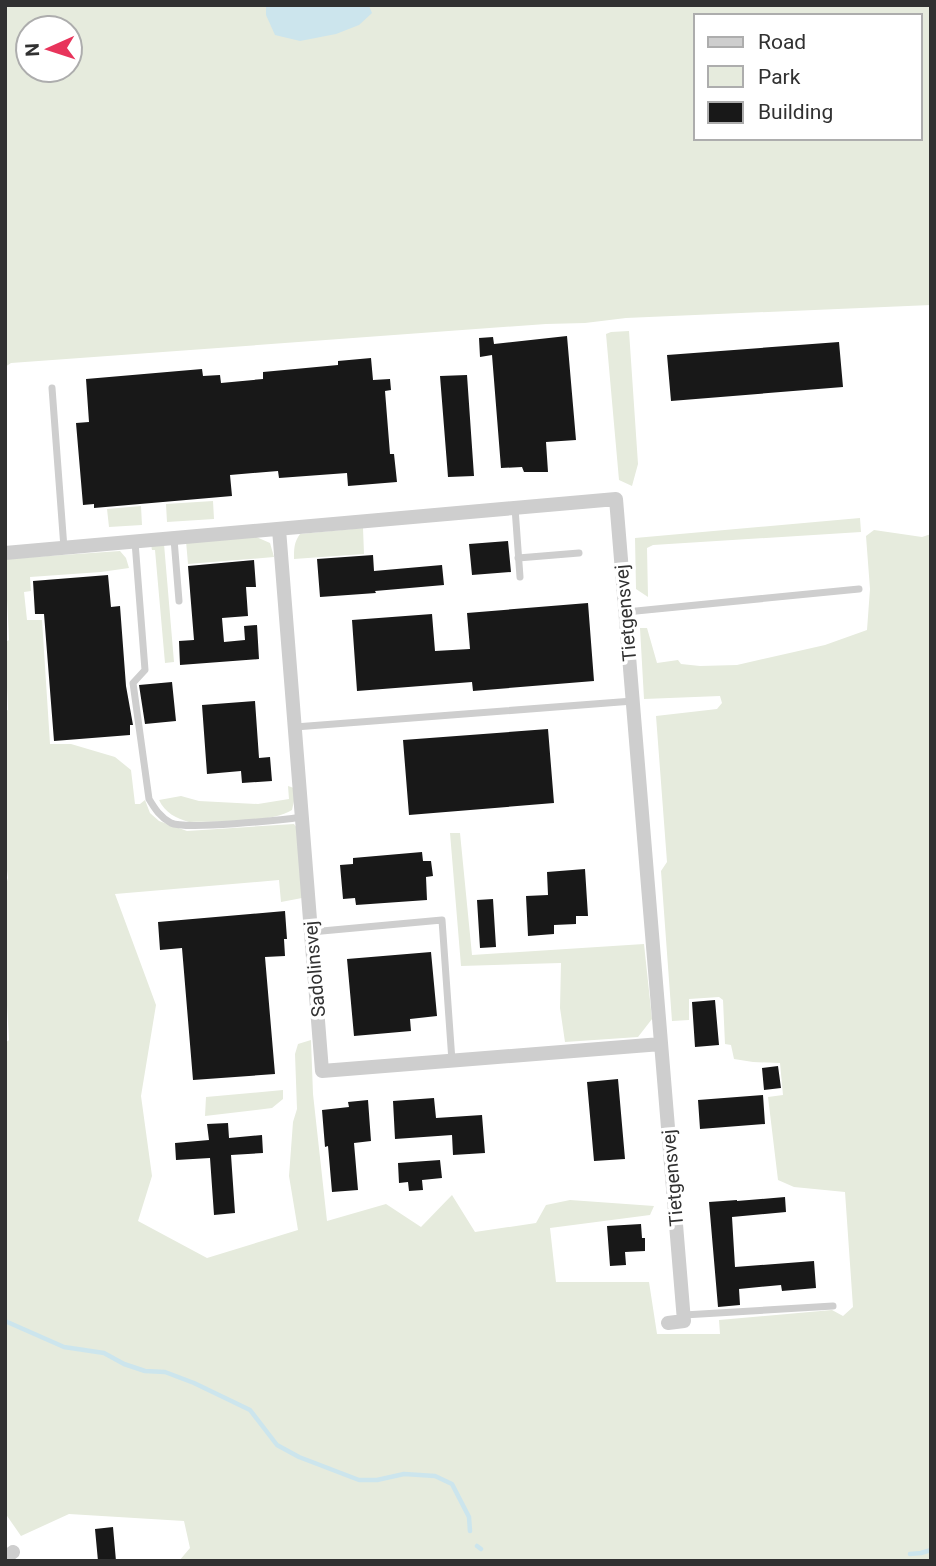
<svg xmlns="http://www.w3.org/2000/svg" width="936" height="1566" viewBox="0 0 936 1566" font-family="Roboto,sans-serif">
  <rect width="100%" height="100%" fill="#fff"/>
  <path fill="#e6ebdd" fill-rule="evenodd" d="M5,5H931V305L626,318L585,323L546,324L11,363L5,367ZM696,16H920V138H696ZM28,28H70V70H28Z
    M629,331L638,464L632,486L619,480L606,334L611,332Z
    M213,501L214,519L167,522L166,504Z
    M141,506L142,525L109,527L107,509Z
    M860,518L861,532L653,545L647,548L648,597L636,589L635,538Z
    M363,528L364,554L294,559C294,549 294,542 300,534Z
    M874,530L922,537L931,534V1561H179L190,1548L184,1521L69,1514L21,1536L5,1513V1043L9,1040L5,970V888L8,878L5,854V764C9,747 5,729 5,711L8,710L5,642L9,640L5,559L120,551L126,558L129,568L101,572L30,577L31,591L24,592L27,620H42L50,744H71L115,757L131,770L135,804H140L145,800L150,813L159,821L187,831L294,824L297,828L302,898L281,902L279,880L115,894L156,1005L141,1096L152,1176L138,1221L207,1258L298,1230L289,1176L293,1122L297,1109L295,1054L298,1044L311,1040L313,1094L327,1221L386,1204L421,1227L452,1195L475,1232L536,1223L546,1205L570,1200L654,1206L650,1215L550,1228L556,1282H649L657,1334H720L719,1320L832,1310L843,1316L853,1307L845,1192L794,1187L778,1180L768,1097L783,1095L780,1063L753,1062L734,1059L731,1045L725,1044L723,1000L719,997L689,999V1020L672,1021L661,871L667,862L656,716L717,709L722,703L720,696L644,699L640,628H647L657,663L678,660L681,664L700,666L737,665L825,645L867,630L870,589L866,536Z
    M254,536L270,543L274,557L188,564L186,541Z
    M164,544L174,662L165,663L155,550H152L151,545Z
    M288,786L294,788V801L292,810C268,824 218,821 189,822C176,818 165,813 159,800L181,796L199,801L258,804L289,799Z
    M450,833H460L472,955L644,944L652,1019L638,1037L565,1042L560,1008L561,963L461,966Z
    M283,1090V1099L272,1108L205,1116L206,1097Z"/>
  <path fill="#cce5ed" d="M266,5H361L369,6L372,13L359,25L336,34L300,41L275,35L266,15Z"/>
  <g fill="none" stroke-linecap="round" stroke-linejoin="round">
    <path stroke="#cce5ed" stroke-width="4.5" d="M5,1321L64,1347L104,1353L124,1364L145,1371L165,1372L194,1383L250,1410L277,1445L299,1457L359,1480H377L404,1474L435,1476L452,1484L469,1517L470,1531
      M477,1546L481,1549
      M910,1554L921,1553L931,1550"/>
  </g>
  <path fill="#181818" d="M567,336L576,440L546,442L548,472H524L522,467L501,468L492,355L480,357L479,338L493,337L494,344Z
    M839,342L843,387L671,401L667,355Z
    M371,358L373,380L390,379L391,390L385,391L390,454H394L397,482L348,486L347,473L279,478L278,471L230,475L232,496L94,508V504L83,505L76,423L89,422L86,379L202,369L203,376L220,375L221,383L263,379V372L338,365V361Z
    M467,375L474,476L448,477L440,376Z
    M508,541L511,572L472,575L469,544Z
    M373,555L374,571L442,565L444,585L375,591L376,593L320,597L317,559Z
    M254,560L256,587H246L248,616L222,618L224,642L245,640L244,626L257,625L259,659L180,665L179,641L194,640L188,566Z
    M108,575L111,607L120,606L126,686L133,725H130V735L54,741L44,614H35L33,581Z
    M588,603L594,681L473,691L472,682L357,691L352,620L432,614L435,651L470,649L467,613Z
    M172,682L176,721L145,724L139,685Z
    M255,701L259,758L270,757L272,781L242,783L241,771L207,774L202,705Z
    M548,729L554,803L409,815L403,740Z
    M422,852L423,861H431L433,876L426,877L427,900L356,905L355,898L343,899L340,865L353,864V858Z
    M585,869L588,916H576V924L554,925V934L528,936L526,896L548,895L547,872Z
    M493,899L496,947L480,948L477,900Z
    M285,911L287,939H284L285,956L265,957L275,1074L193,1080L182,948L160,950L158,922Z
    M431,952L437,1016L410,1019L411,1031L354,1036L347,959Z
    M715,1000L719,1045L695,1047L692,1002Z
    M778,1066L781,1088L764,1090L762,1068Z
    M618,1079L625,1159L594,1161L587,1082Z
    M763,1095L765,1124L700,1129L698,1100Z
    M434,1098L436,1118L482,1115L485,1153L453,1155L452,1135L395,1139L393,1101Z
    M368,1100L371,1141L354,1143L358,1190L332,1192L328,1146L325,1147L322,1110L349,1107L348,1102Z
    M228,1123L229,1138L262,1135L263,1153L231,1155L235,1213L214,1215L210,1158L176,1160L175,1143L209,1140L207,1124Z
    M440,1160L442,1178L422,1180L423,1190L409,1191L408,1182L399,1183L398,1163Z
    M785,1197L786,1212L732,1217L735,1267L814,1261L816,1288L782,1291L781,1285L739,1289L740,1305L718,1307L709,1202L737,1200V1201Z
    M641,1224L642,1238H645V1251L625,1252L626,1265L610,1266L607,1226Z
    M113,1527L116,1561H98L95,1529Z"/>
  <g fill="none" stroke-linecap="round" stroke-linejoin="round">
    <path stroke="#cecece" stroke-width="7" d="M52,388L64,548
      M515,508L520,577
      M174,539L179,601
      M135,542L145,670L133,683L149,799C155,809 160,817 171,823C185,830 282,820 302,817
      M518,558L579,553
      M626,612L859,589
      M295,727L633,701
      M311,932L442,920L452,1061
      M684,1315L833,1306"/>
    <path stroke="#cecece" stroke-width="14" d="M279,529L322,1071L661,1044
      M5,553L616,499L684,1321L668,1323
      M5,1558L13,1552"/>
  </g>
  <g text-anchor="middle" stroke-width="7" stroke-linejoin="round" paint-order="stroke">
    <g font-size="19" fill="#313131" stroke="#fff">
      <text transform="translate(625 613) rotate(-95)" y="7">Tietgensvej</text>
      <text transform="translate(314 969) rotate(-95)" y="7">Sadolinsvej</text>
      <text transform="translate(672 1178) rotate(-95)" y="7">Tietgensvej</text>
    </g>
  </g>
  <rect width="936" height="1566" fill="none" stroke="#313131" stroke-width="14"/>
  <rect x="694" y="14" width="228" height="126" fill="#ffffff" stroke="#adadad" stroke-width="2"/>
  <rect x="708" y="37" width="35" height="10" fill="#cecece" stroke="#adadad" stroke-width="2"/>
  <text x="758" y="49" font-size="21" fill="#313131">Road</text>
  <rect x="708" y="66" width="35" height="21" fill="#e6ebdd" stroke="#adadad" stroke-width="2"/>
  <text x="758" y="84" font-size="21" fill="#313131">Park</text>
  <rect x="708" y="102" width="35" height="21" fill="#181818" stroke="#adadad" stroke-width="2"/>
  <text x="758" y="119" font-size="21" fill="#313131">Building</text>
  <g transform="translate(49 49) rotate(267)"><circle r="33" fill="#ffffff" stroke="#adadad" stroke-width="2"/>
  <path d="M0-5L12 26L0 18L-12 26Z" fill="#e8345b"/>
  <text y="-10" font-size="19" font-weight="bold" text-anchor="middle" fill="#313131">N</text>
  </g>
</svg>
